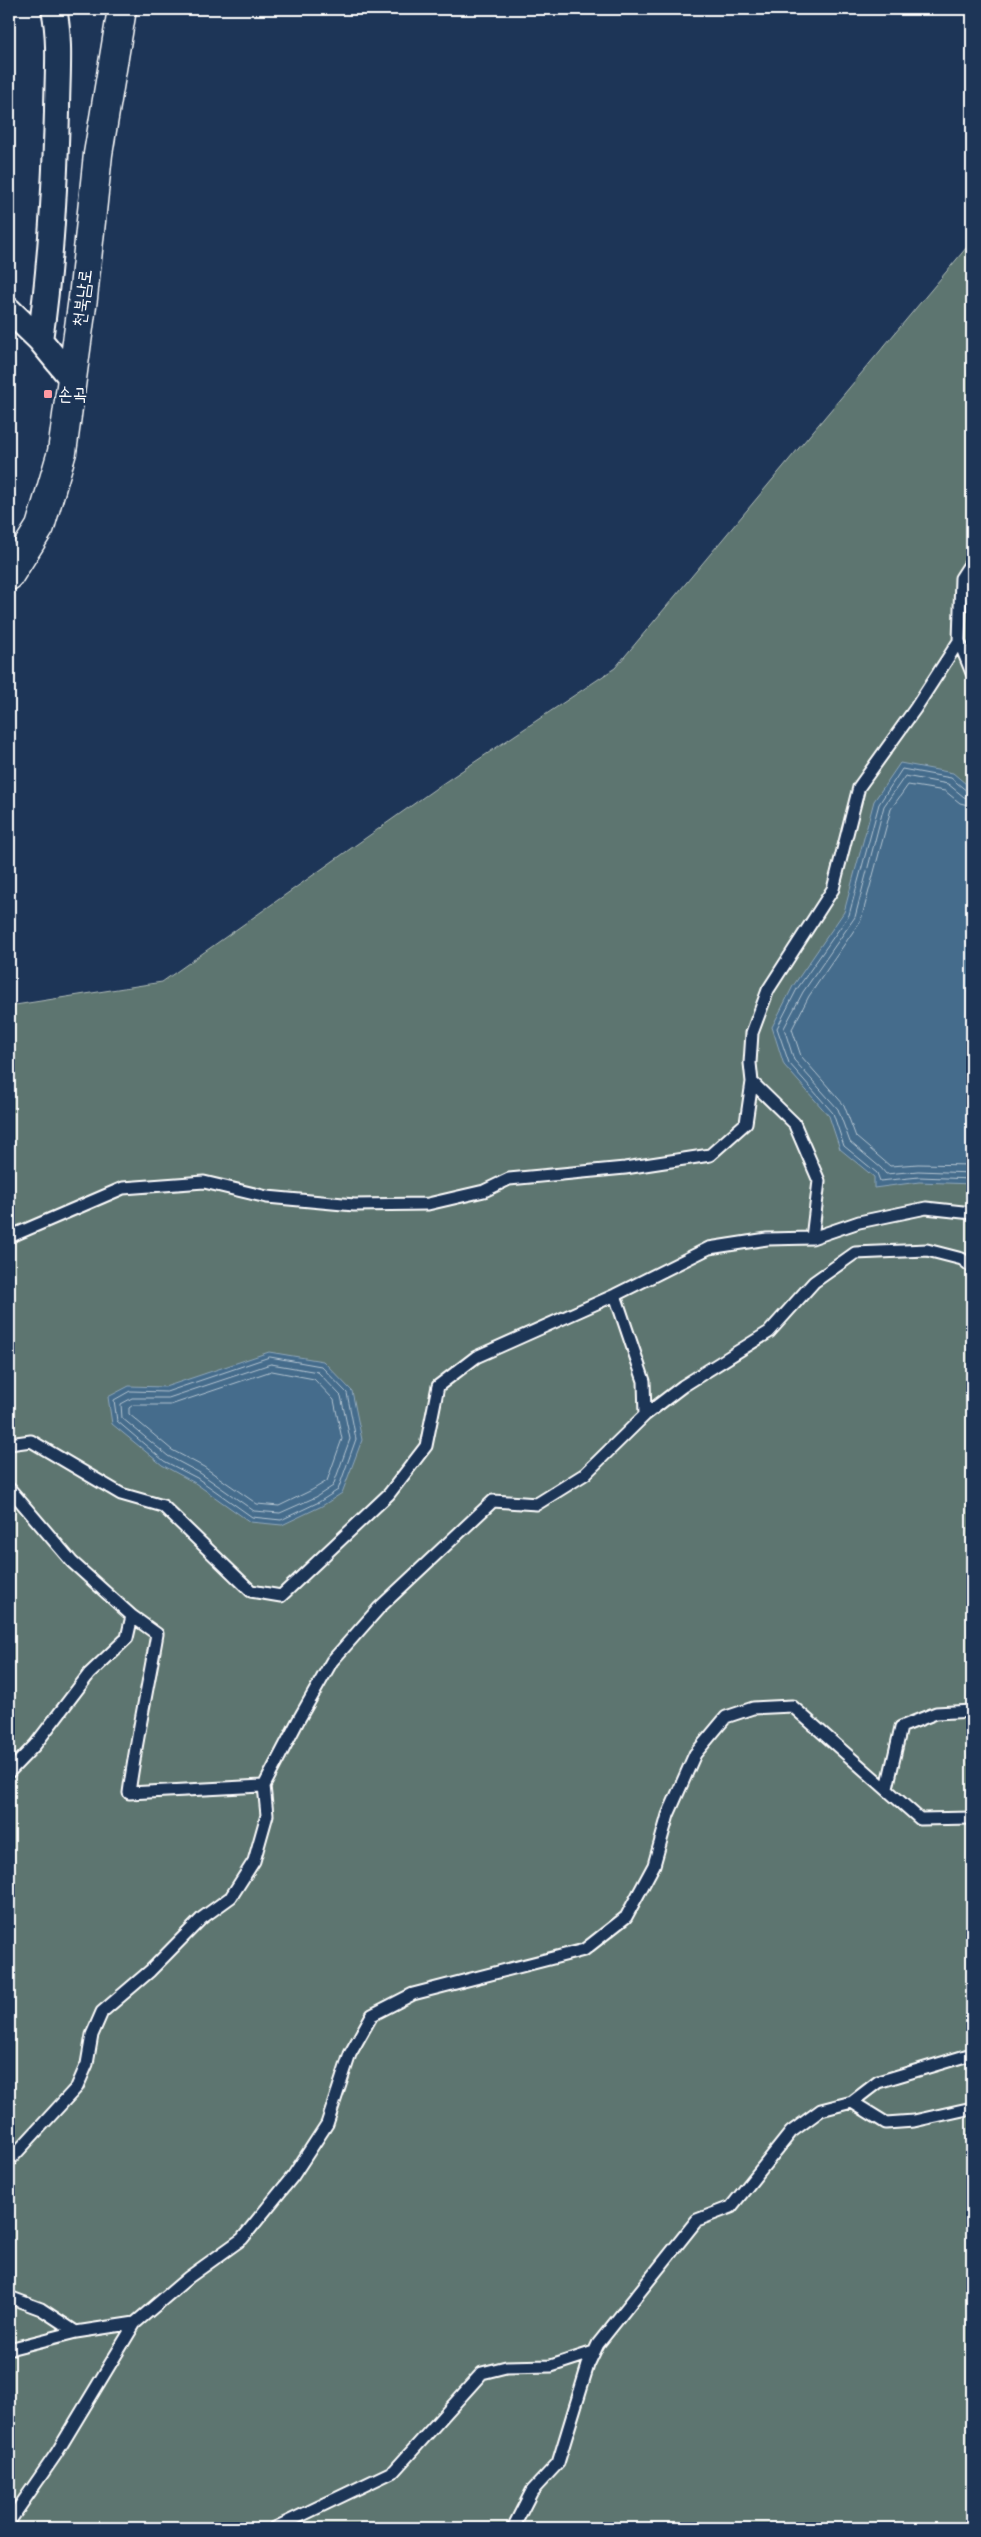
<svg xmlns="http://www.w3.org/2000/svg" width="981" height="2537" viewBox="0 0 981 2537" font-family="Caveat,'Poor Story',sans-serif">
  <rect width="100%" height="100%" fill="#1d3557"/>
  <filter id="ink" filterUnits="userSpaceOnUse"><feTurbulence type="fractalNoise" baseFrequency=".02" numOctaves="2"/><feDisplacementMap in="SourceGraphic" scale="10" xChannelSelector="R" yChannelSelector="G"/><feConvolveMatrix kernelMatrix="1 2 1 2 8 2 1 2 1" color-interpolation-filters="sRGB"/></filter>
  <g filter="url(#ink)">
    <path fill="#5d746f" stroke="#aebab7" d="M972,241V2528H9V1006L162,982L442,784L615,668Z"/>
    <path fill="#446c8c" stroke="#8fa7ba" d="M900,763L953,773L972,789V1184L919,1182L874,1188V1177L840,1149L829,1116L784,1065L772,1027L793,986L844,912L874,801Z
      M269,1352L323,1361L352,1391L362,1440L342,1493L322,1506L282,1525L250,1522L195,1483L162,1465L112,1424L108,1397L129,1386L165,1387Z"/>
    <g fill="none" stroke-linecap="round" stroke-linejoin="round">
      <path stroke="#b4c4d1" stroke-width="1" d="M972,793L968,792L951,778L902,769L879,804L849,915L797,989L777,1028L789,1063L833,1113L844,1146L877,1173L880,1181L919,1177L972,1179
        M972,799L964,797L948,784L905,776L884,806L855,917L803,992L784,1028L794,1060L838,1109L850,1142L881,1168L886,1174L918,1171L972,1173
        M972,806L960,803L945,791L908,785L891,809L861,920L809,996L792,1029L801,1056L844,1105L856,1137L890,1166L918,1164L972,1165
        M270,1357L321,1366L347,1393L356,1439L338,1490L319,1502L281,1520L252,1517L197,1478L164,1461L117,1421L114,1400L130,1391L166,1392Z
        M271,1364L318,1372L341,1396L350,1439L333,1486L316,1497L280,1513L254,1511L200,1473L168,1456L122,1418L121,1404L132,1398H168Z
        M272,1371L314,1379L334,1400L342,1439L327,1481L312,1490L279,1506L257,1504L204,1467L172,1450L129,1414V1408L133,1405H170Z"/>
      <defs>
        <path id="lane" d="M959,641L972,673
          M9,1237L123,1188L204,1182L267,1197L354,1205L428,1204L484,1191L509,1179L625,1168L710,1155L746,1123L752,1082L750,1063L752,1033L768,990L833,889L859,787L915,709L959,641L961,578L972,561
          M812,1238L859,1222L926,1208L972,1213
          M645,1415L683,1386L769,1332L814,1282L855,1253L927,1250L962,1259L972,1267
          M9,1444L31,1441L121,1494L163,1506L251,1591L281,1596L389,1494L426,1446L438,1386L476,1357L615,1295L709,1248L767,1239L812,1238L819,1181L794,1123L752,1082
          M9,1488L72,1562L132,1616L127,1638L89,1674L35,1745L9,1772
          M264,1786L299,1719L332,1661L379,1608L493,1501L537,1504L585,1474L645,1415L644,1381L615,1295
          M887,1788L901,1727L936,1713L972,1711
          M852,2102L878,2082L972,2054
          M9,2161L77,2087L87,2064L92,2035L102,2012L150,1971L202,1918L231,1897L254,1861L267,1815L264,1786L129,1793C136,1740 148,1687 157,1634L132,1616
          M9,2297L41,2309L76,2332
          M9,2349L76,2332L135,2323
          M9,2522L56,2454L135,2323L189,2277L242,2239L293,2176L327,2124L350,2054L372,2015L413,1994L584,1950L626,1917L654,1865L668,1815L695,1754L726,1717L753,1708L792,1706L920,1819L972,1818
          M275,2528L394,2471L482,2373L506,2367L551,2366L594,2352
          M513,2528L532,2491L558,2463L588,2365L598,2344L697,2220L731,2207L791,2132L821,2110L852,2102L886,2123L914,2121L972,2108"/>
        <path id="street" d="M9,310L40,340L72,379
          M40,340C51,265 55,188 57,112C57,79 61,41 54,9"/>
        <path id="secondary" d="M9,576L40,527L62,452L83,298L98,154L122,9"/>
      </defs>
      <use href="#lane" stroke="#fff" stroke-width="15"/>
      <use href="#street" stroke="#fff" stroke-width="28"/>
      <use href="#secondary" stroke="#fff" stroke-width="31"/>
      <use href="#lane" stroke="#1d3557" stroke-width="11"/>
      <use href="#street" stroke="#1d3557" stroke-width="24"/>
      <use href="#secondary" stroke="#1d3557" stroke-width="28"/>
    </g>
  </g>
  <rect fill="#ff9aa2" stroke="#1d3557" stroke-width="2" x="43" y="389" width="10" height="10" rx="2.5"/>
  <g text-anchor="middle" stroke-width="5" stroke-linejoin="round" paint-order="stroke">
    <g font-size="18" fill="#fff" stroke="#1d3557">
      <text transform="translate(82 298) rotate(-83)" y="6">천북남로</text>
    </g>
    <g font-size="18" fill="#fff" stroke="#1d3557" text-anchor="start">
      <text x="58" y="400">손곡</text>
    </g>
  </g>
  <rect width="981" height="2537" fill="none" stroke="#1d3557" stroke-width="30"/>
  <rect x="15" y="15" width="951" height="2507" fill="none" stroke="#fff" stroke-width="2" filter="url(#ink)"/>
</svg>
